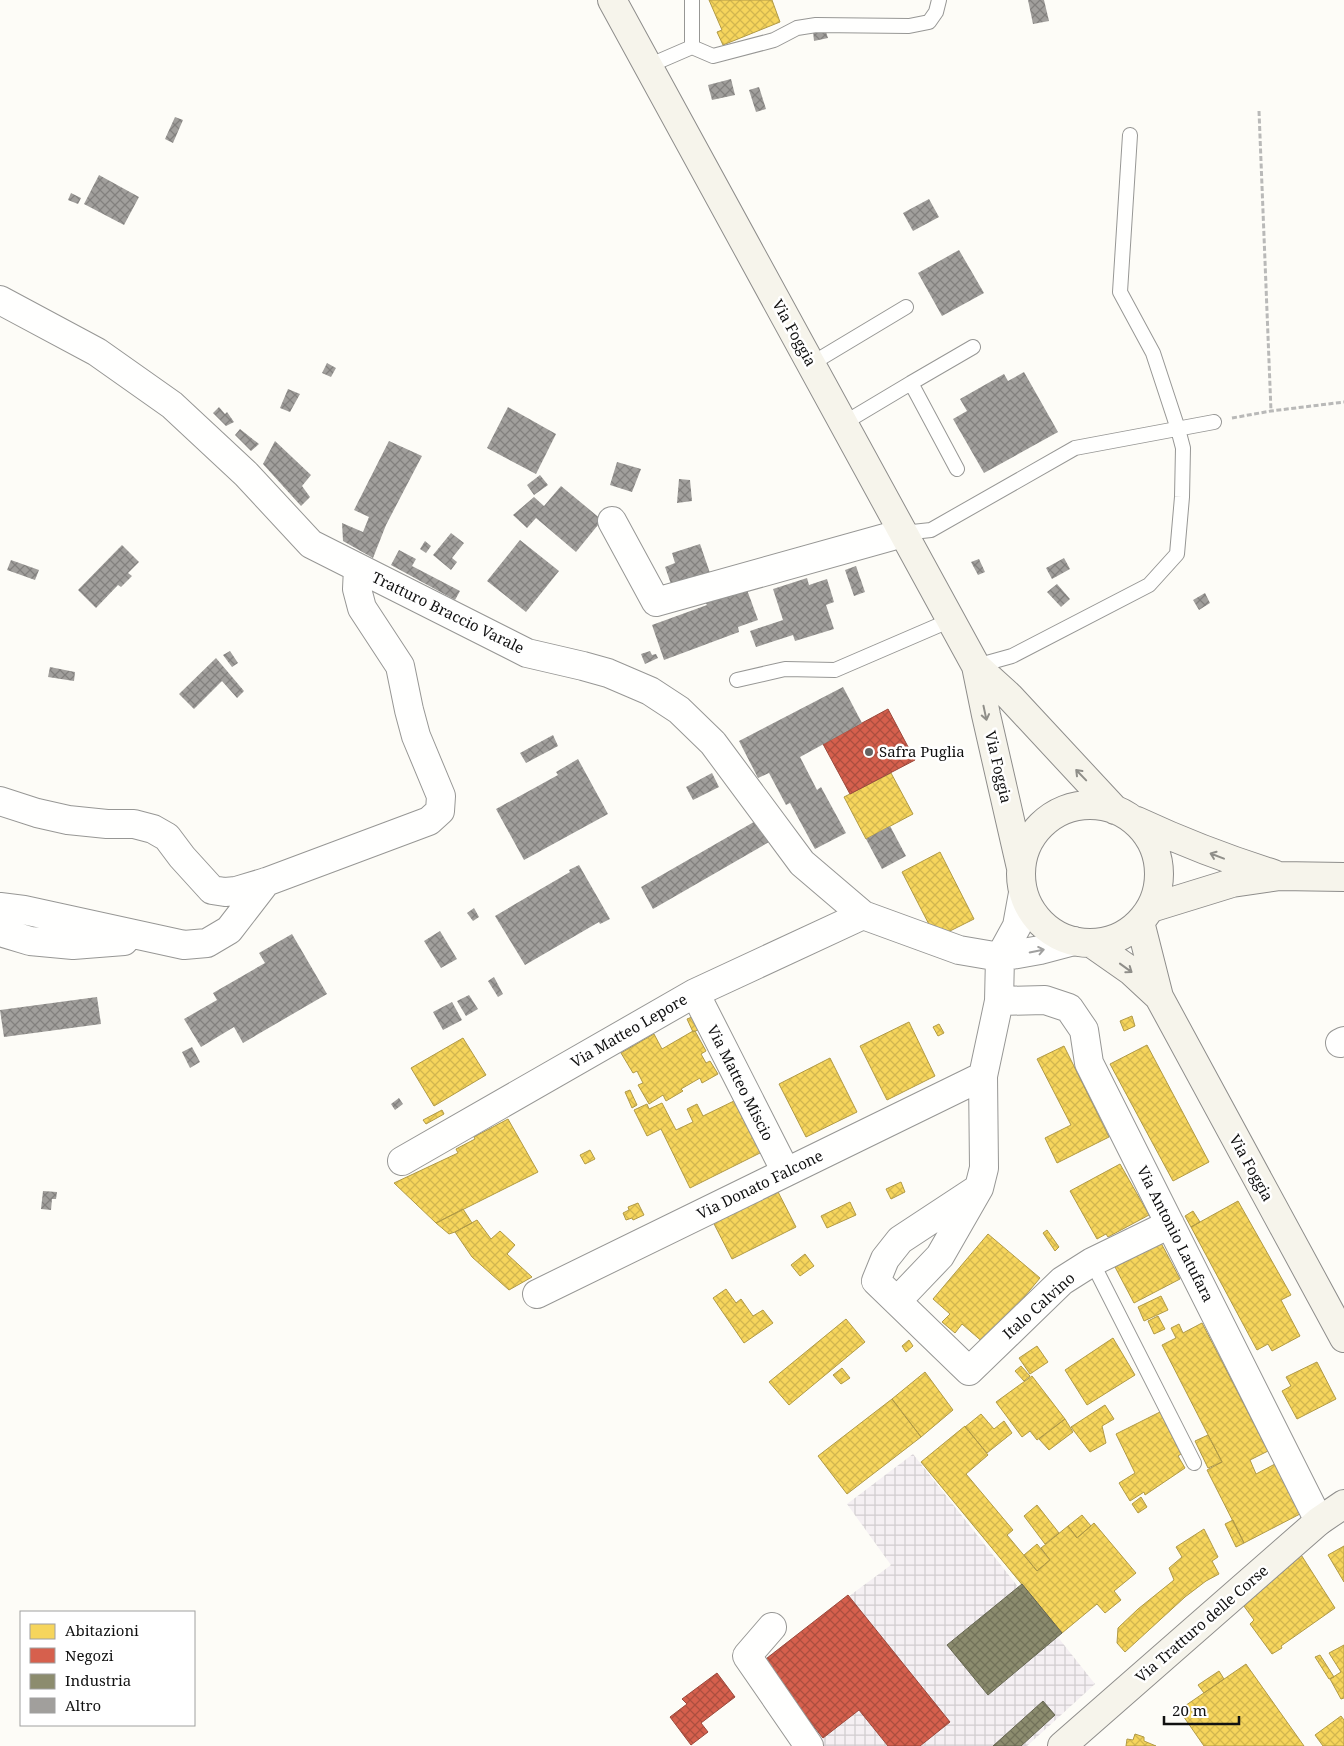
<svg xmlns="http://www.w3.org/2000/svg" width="1344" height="1746" viewBox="0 0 1344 1746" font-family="'Noto Serif',serif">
  <defs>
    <pattern id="industrial-grid" width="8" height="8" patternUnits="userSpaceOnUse" patternTransform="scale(1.25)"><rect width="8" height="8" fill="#f5f0f3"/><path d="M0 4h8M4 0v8" fill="none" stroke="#d1cdcf"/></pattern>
    <pattern id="homes-cross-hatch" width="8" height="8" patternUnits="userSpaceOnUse" patternTransform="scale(1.25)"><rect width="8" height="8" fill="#f6d55c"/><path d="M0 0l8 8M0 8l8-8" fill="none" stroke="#d2b64f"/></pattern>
    <pattern id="shops-cross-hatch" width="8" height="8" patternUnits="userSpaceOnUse" patternTransform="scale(1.25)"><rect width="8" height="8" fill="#d6604d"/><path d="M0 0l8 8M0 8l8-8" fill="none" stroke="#ac4e3f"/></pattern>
    <pattern id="industry-cross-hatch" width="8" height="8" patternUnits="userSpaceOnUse" patternTransform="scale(1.25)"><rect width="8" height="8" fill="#8c8c6e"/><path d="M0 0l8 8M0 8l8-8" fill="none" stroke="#717159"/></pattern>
    <pattern id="building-cross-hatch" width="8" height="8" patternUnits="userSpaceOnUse" patternTransform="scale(1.25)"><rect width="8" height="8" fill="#a19f9c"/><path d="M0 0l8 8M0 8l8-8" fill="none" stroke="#82807e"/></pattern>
  </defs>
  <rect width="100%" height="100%" fill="#fdfcf7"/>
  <path fill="url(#industrial-grid)" d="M913,1454L1095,1684L1027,1746H823L759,1663L891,1565L847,1504Z"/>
  <path fill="url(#homes-cross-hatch)" stroke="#b19a46" d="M709,0H772L780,22L723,45L717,32L722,30Z
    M891,773L913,814L866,839L844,797Z
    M940,852L974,919L936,938L902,872Z
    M1132,1016L1135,1026L1124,1031L1120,1021Z
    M692,1017L698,1030L693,1032L687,1019Z
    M909,1022L935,1076L887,1100L860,1046Z
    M939,1024L944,1033L938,1036L933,1027Z
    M693,1031H695L706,1051L701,1054L706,1063L710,1061L718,1074L702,1083L700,1078L681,1089L683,1091L666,1101L663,1095L649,1104L638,1085L643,1083L637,1071L633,1073L621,1053L654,1034L662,1049Z
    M463,1038L486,1075L434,1106L411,1068Z
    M1147,1045L1209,1162L1173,1181L1110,1064Z
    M1064,1046L1109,1137L1057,1163L1045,1138L1071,1125L1037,1059Z
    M830,1058L857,1112L806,1137L779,1084Z
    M630,1090L637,1105L632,1108L625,1092Z
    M736,1100L762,1152L690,1188L661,1129L647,1136L634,1110L647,1104L649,1109L662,1103L676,1130L693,1122L687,1109L697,1104L703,1116Z
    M442,1110L444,1114L426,1124L423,1120Z
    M508,1119L538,1172L436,1223L394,1183L458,1153L456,1149L475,1139L474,1137Z
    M590,1150L595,1159L585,1164L580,1155Z
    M1120,1164L1149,1215L1108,1237L1106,1234L1097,1239L1070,1191Z
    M901,1182L905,1192L891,1199L886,1189Z
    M775,1186L796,1227L732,1259L711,1218Z
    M1238,1201L1291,1295L1281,1300L1300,1336L1272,1351L1268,1344L1257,1350L1191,1227Z
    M850,1202L856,1215L827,1228L821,1216Z
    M638,1203L644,1215L633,1220L632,1218L626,1220L623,1213L629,1210L628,1207Z
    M463,1209L472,1223L455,1232L449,1234L436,1223Z
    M1193,1211L1200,1222L1191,1227L1185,1216Z
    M477,1220L491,1239L500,1231L515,1245L507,1254L532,1277L509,1290L472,1257L455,1232Z
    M1047,1230L1059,1247L1055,1251L1043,1233Z
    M988,1234L1040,1278L985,1344L962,1324L955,1333L942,1322L950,1314L933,1299Z
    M1161,1243L1180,1279L1134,1303L1115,1267Z
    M805,1254L814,1266L800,1276L791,1265Z
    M726,1289L736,1303L741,1299L753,1316L763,1310L773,1323L744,1343L713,1298Z
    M1161,1296L1168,1310L1144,1321L1138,1307Z
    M1158,1316L1165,1329L1154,1334L1148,1321Z
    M846,1319L865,1342L789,1405L769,1382Z
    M1202,1323L1268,1451L1250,1460L1256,1474L1275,1464L1300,1514L1244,1543L1207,1470L1222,1462L1162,1345L1176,1338L1171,1328L1179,1324L1183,1333Z
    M1113,1338L1135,1375L1087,1405L1065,1370Z
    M909,1340L913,1346L906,1352L902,1346Z
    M1037,1346L1048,1362L1030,1374L1019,1358Z
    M1317,1362L1336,1399L1297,1419L1282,1391L1291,1386L1286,1377Z
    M1021,1366L1030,1376L1024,1381L1015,1371Z
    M842,1368L850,1378L841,1384L833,1375Z
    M925,1372L953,1410L921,1437L892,1399Z
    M1032,1376L1065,1419L1037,1440L1030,1431L1022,1437L996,1402Z
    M892,1399L921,1437L847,1494L818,1456Z
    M1105,1405L1114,1419L1102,1426L1106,1443L1090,1452L1071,1427Z
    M1160,1412L1181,1454L1178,1456L1185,1468L1145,1495L1144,1492L1130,1501L1119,1483L1135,1473L1116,1434Z
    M981,1414L994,1429L1004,1421L1012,1433L987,1453L965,1427Z
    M1065,1419L1073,1432L1049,1450L1039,1439Z
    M965,1426L988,1455L966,1474L1013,1530L1007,1535L1037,1571L1050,1560L1041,1548L1068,1526L1077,1538L1094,1523L1136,1573L1114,1591L1121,1600L1105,1613L1097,1604L1062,1633L921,1462Z
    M1208,1435L1222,1462L1208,1468L1195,1441Z
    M1141,1497L1147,1507L1138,1513L1132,1504Z
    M1037,1505L1059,1533L1045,1544L1024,1516Z
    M1082,1515L1091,1526L1077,1538L1068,1526Z
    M1233,1520L1244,1543L1236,1547L1225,1524Z
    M1204,1529L1218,1557L1212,1561L1219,1574L1206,1581L1185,1597L1125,1652L1117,1643L1118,1628L1138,1609L1174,1580L1169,1568L1182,1557L1176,1547Z
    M1037,1544L1050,1560L1037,1571L1024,1555Z
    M1344,1546V1582L1328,1555Z
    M1298,1550L1335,1608L1281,1646L1282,1648L1272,1654L1250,1624L1254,1620L1241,1602Z
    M1344,1645V1698L1341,1699L1330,1679L1341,1672L1329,1653Z
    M1320,1655L1334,1677L1329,1679L1315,1657Z
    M1246,1664L1248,1667L1304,1746H1204L1179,1710Z
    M1219,1671L1224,1679L1204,1693L1198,1685Z
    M1341,1716L1344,1720V1746H1323L1315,1735Z
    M1135,1734L1144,1737V1741L1156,1746H1126L1127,1739L1133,1740Z"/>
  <path fill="url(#shops-cross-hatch)" stroke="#9b483b" d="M888,709L915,760L850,794L823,744Z
    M848,1595L950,1722L920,1746H888L859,1710L823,1738L762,1662Z
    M717,1673L735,1697L701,1723L708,1732L691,1745L670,1717L687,1704L682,1699Z"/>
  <path fill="url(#industry-cross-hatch)" stroke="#676752" d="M1022,1584L1062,1633L988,1695L947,1645Z
    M1043,1701L1055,1715L1021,1746H993Z"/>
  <path fill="url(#building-cross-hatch)" d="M1028,0H1044L1049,21L1033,24Z
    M825,29L828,38L814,41L813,31Z
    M731,79L735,95L712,100L708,85Z
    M759,87L766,109L756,112L749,90Z
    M175,117L183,120L173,143L165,139Z
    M99,175L139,197L124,225L84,204Z
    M71,193L81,198L78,204L68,200Z
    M929,199L939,217L913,231L903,213Z
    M959,250L984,293L942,316L918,273Z
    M327,363L336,368L331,377L322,373Z
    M1024,372L1058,432L984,473L953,419L967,411L960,399L1004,374L1008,381Z
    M288,389L300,394L290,412L280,408Z
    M219,407L225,414L227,412L234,422L226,426L213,413Z
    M508,407L556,434L536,474L487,448Z
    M240,429L259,444L251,451L235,435Z
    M275,441L311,475L302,486L310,497L301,506L263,464Z
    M389,441L422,456L386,525L373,558L343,541L342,523L363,532L369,517L354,510Z
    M617,462L641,469L632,492L610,485Z
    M540,475L548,485L534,495L527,485Z
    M679,479L690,480L692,501L677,503Z
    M561,486L602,520L576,552L536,518L527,528L513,515L534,497L544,506Z
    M451,533L464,543L452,558L457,562L451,570L433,555Z
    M520,540L559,571L526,612L487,581Z
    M425,541L431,546L426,553L420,549Z
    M700,544L710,573L682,583L681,580L671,584L665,567L675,563L672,553Z
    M122,545L139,562L128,573L132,576L121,587L118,585L96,608L78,590Z
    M399,550L416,559L412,566L460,591L455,600L391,565Z
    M1064,558L1070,569L1052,579L1046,568Z
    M979,559L985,572L978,575L971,562Z
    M11,560L39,570L35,580L7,570Z
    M856,566L865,592L854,596L845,570Z
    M807,578L809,585L827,579L834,602L826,605L834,629L795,641L793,635L756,647L750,631L783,620L773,589Z
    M1057,584L1070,599L1061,607L1047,592Z
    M746,587L758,620L738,627L739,632L664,660L652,625L707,605L705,602Z
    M1205,593L1210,603L1199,610L1193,600Z
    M230,651L238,663L232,667L223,655Z
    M650,651L652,655L656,654L658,658L645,664L641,654Z
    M216,658L244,691L237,698L222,681L194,709L179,694Z
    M50,667L75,672L74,681L48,677Z
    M843,687L862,723L800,757L817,790L821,787L846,833L815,849L790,803L786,805L769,773L758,778L739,741Z
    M553,735L558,746L526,763L520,753Z
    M578,759L608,814L524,860L496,809L558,775L556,772Z
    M712,773L719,787L693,800L686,787Z
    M759,819L776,838L653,909L641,887Z
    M890,826L906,856L882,869L866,839Z
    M579,865L610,919L600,924L599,922L525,965L495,916L570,872L569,870Z
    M474,908L479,917L473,921L467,913Z
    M440,931L457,959L441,968L424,941Z
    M292,934L327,994L243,1043L234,1027L201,1047L184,1019L217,1000L213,993L265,963L259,953Z
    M494,977L503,994L498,997L488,981Z
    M469,995L478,1009L466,1016L457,1001Z
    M97,997L101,1024L4,1037L0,1010Z
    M452,1002L462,1020L443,1030L433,1012Z
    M192,1047L200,1062L190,1068L182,1052Z
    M399,1098L403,1104L395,1110L391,1104Z
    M43,1191L57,1192L56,1199H52L51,1210L41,1209Z"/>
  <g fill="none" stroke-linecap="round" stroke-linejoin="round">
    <defs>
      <path id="lane" d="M692,47L713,56L774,40L797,28L816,25L909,26L929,22L936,12L939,0
        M648,66L692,47V0
        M811,364L906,307
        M911,383L973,347
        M844,423L911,383L957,469
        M903,533L931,530L1075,448L1214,422
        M976,666L1012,656L1149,585L1177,554L1182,497L1183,448L1178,429L1153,353L1120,292L1130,135
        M737,680L785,669L835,670L951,620
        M1092,1262L1194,1463"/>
      <path id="street" d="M0,300L97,352L172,405L246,474L311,544L527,653L583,666L608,673L650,691L679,710L713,743L802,863L863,915L959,950L1000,957L1040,950L1074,941
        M612,521L656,602L903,533
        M0,801L37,813L68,820L107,824H134L153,829L167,837L182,857L212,890L225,892L236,891L266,882L429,821L440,811L441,796L416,736L409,710L400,666L362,608L357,589L358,568
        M0,907L24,910L184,945L207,943L229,930L266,882
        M0,932L30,941L73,945L124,941
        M695,993L786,1172
        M999,1001L1045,1000L1069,1008L1084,1030L1089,1063L1319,1521
        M1340,1043L1344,1041
        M402,1161L695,993L863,915
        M979,1188L900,1240L885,1259L876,1281L969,1371L1062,1281L1092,1262L1170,1224
        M537,1294L983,1076
        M897,1301L940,1256L979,1188L984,1168L983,1076L999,1001L1000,957L1017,926L1023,893
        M772,1627L747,1656L809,1746"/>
      <path id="secondary" d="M612,0L976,666L986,715L1021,868
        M976,666L1009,696L1115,810
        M1021 874a69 69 0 1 1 138 0a69 69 0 1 1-138 0Z
        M1137,821C1182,842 1226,859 1274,874
        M1151,908L1232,883L1280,876L1344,877
        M1140,922L1159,997L1344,1338
        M1091,943L1131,971L1159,997
        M1062,1746L1319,1521L1344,1504"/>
    </defs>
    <use href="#lane" stroke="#979795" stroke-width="16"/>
    <use href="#street" stroke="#979795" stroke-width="30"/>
    <use href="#secondary" stroke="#8e8d8b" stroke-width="30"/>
    <path stroke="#b9b9b8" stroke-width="3" stroke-dasharray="5 2.5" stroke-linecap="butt" d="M1259,111L1271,411
      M1232,418L1271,411L1344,402"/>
    <use href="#lane" stroke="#fffffe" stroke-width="14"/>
    <use href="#street" stroke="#fffffe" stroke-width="28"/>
    <use href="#secondary" stroke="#f6f4eb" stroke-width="28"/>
  </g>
  <defs><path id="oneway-shaft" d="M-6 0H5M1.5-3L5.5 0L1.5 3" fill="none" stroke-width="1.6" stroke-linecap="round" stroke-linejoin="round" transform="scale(1.25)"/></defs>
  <g stroke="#8f8e89">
    <use href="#oneway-shaft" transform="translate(985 713) rotate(78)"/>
    <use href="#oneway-shaft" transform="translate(1081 775) rotate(-134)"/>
    <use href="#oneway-shaft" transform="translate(1217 856) rotate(-159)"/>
    <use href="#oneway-shaft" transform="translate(1126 968) rotate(36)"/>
  </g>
  <use stroke="#a0a09f" href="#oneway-shaft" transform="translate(1037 951) rotate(-11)"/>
  <circle fill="#646362" stroke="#fff" stroke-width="2" cx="869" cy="752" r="5"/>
  <g text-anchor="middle" stroke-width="5" stroke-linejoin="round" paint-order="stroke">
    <g font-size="15" fill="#111" stroke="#fff">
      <text transform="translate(794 333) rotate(61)" y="5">Via Foggia</text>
      <text transform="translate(448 613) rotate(26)" y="5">Tratturo Braccio Varale</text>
      <text transform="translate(998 767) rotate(77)" y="5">Via Foggia</text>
      <text transform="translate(629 1031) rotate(-30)" y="5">Via Matteo Lepore</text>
      <text transform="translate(740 1083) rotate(63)" y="5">Via Matteo Miscio</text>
      <text transform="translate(1251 1168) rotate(61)" y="5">Via Foggia</text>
      <text transform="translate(760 1185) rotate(-26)" y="5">Via Donato Falcone</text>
      <text transform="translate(1175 1234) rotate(63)" y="5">Via Antonio Latufara</text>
      <text transform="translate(1039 1306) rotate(-42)" y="5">Italo Calvino</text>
      <text transform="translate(1202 1624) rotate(-41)" y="5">Via Tratturo delle Corse</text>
    </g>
    <g font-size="15" fill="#111" stroke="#fff" text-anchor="start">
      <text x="879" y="757">Safra Puglia</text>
    </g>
  </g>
  <rect x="20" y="1611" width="175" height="115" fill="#ffffff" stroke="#a0a0a0"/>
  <rect x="30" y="1624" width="25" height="15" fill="#f6d55c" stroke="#a0a0a0"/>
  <text x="65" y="1636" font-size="15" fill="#111111">Abitazioni</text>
  <rect x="30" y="1648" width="25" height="15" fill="#d6604d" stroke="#a0a0a0"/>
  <text x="65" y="1661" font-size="15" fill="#111111">Negozi</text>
  <rect x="30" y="1674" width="25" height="15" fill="#8c8c6e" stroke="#a0a0a0"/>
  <text x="65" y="1686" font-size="15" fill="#111111">Industria</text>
  <rect x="30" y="1698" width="25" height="15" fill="#a19f9c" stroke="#a0a0a0"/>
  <text x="65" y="1711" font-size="15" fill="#111111">Altro</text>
  <path d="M1164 1716v8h75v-8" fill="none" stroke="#111111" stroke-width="2.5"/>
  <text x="1172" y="1716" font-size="15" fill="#111111" stroke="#ffffff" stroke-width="4" paint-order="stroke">20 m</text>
</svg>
